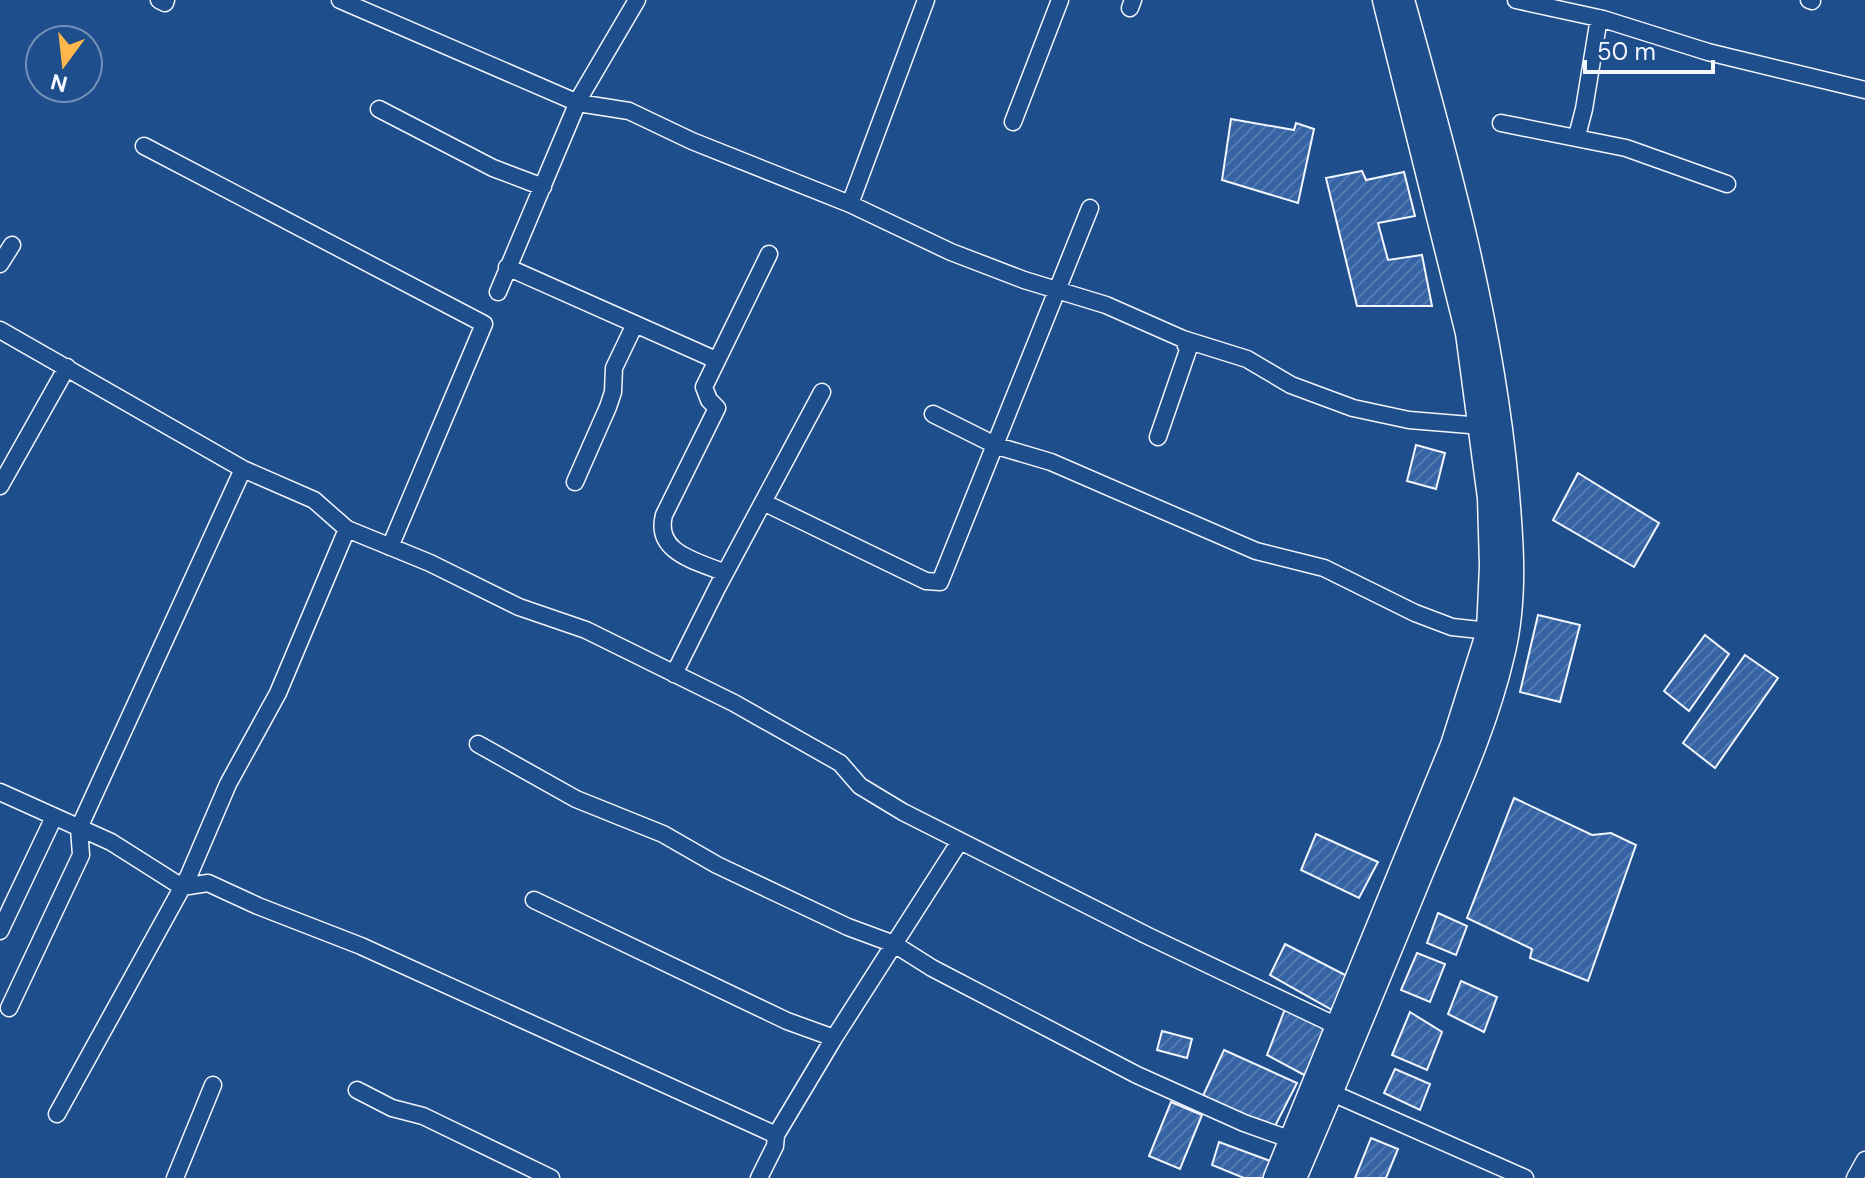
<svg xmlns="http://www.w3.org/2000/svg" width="1865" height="1178" viewBox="0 0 1865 1178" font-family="'DM Sans',sans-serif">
  <defs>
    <pattern id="building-hatch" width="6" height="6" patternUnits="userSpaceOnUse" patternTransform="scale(2)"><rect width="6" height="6" fill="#3563a3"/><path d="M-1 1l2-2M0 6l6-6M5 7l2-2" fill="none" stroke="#537ab1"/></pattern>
  </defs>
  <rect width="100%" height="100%" fill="#1f4e8c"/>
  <path fill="url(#building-hatch)" stroke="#f2f6ff" stroke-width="2" d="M1231,119L1294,130L1296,123L1314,129L1298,203L1222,180Z
    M1362,171L1366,180L1404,172L1415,216L1378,223L1388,260L1422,255L1432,306H1357L1326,178Z
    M1416,445L1445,453L1436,489L1407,481Z
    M1578,473L1659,523L1634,567L1553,520Z
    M1538,615L1580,625L1560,702L1520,692Z
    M1705,635L1729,654L1689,711L1664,691Z
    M1745,655L1778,678L1715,768L1683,743Z
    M1514,798L1592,835L1611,833L1636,845L1588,981L1530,958L1532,949L1467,918Z
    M1316,834L1378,862L1359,898L1301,870Z
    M1438,913L1467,926L1456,955L1427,943Z
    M1285,944L1349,977L1334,1011L1270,975Z
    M1417,953L1445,964L1430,1002L1401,990Z
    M1461,981L1497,997L1484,1032L1448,1014Z
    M1285,1009L1328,1029L1308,1077L1267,1055Z
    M1410,1012L1442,1032L1427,1070L1392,1055Z
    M1162,1031L1192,1039L1187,1058L1157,1050Z
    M1224,1050L1297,1083L1275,1126L1202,1098Z
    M1395,1069L1430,1084L1420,1110L1384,1093Z
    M1171,1102L1202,1115L1180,1169L1149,1156Z
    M1371,1138L1398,1149L1386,1178H1355Z
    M1219,1142L1273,1162L1268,1178H1244L1212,1165Z"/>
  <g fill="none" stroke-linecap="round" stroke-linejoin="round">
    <defs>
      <path id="street" d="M159,0L165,3L166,0
        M340,0L578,103L629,111L692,141L850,204L951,252L1024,280L1106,305L1183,339L1188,350L1158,437
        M1516,0L1603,19L1708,52L1865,90
        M1809,0L1812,1
        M1130,8L1133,0
        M379,109L493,168L543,187
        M1013,122L1060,0
        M1501,123L1626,148L1727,184
        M1577,136L1584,109L1599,18
        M144,146L484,324L390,547
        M850,204L926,0
        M0,264L12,245
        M507,267L716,360
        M498,292L580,97L637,0
        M0,330L243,469L314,500L347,529L278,693L228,784L189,875L57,1114
        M1183,339L1247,359L1291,385L1353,408L1409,420L1482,426
        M933,414L997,446L1051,462L1256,551L1324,568L1415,613L1452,627L1489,631
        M575,482L608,407L613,392L614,368L635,324
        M0,486L67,367
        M763,502L926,581L940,582L1090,208
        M347,529L430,563L519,607L586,630L734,703L840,763L860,786L903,812L1146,935L1337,1026
        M725,573C697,561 654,553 664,515L717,408L709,400L704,387L769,254
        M674,674L717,588L822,392
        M478,744L576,799L663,834L717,865L848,927L894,944L932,968L1137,1075L1244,1123L1292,1140
        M0,792L111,842L182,887L208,883L258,906L361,946L776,1135
        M534,900L787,1021L834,1038
        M0,931L54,817
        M9,1008L81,855L79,828L243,469
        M357,1090L392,1108L423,1116L551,1178
        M1330,1092L1525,1178
        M175,1178L213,1085
        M759,1178L775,1146L776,1135L834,1038L960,841
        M1855,1178L1865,1160"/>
      <path id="primary" d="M1276,1178L1453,745L1489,631L1492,566L1490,498L1468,333L1385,0
        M1294,1178C1338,1076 1380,973 1422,870C1451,800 1485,729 1502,655C1516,599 1511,539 1506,483C1491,319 1446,158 1402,0"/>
    </defs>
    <use href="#street" stroke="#f2f6ff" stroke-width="19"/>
    <use href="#primary" stroke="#f2f6ff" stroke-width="27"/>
    <use href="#street" stroke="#1f4e8c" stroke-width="16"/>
    <use href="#primary" stroke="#1f4e8c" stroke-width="24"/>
  </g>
  <g transform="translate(64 64) rotate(195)"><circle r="38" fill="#1f4e8c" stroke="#7391ba" stroke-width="2"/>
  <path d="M0-6L14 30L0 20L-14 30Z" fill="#ffb74d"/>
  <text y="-12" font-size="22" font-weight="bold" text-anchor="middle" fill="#f2f6ff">N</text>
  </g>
  <path d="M1585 60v12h128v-12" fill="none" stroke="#f2f6ff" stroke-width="4"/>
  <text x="1597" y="60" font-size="24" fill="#f2f6ff" stroke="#1f4e8c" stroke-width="6" paint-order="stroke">50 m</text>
</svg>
